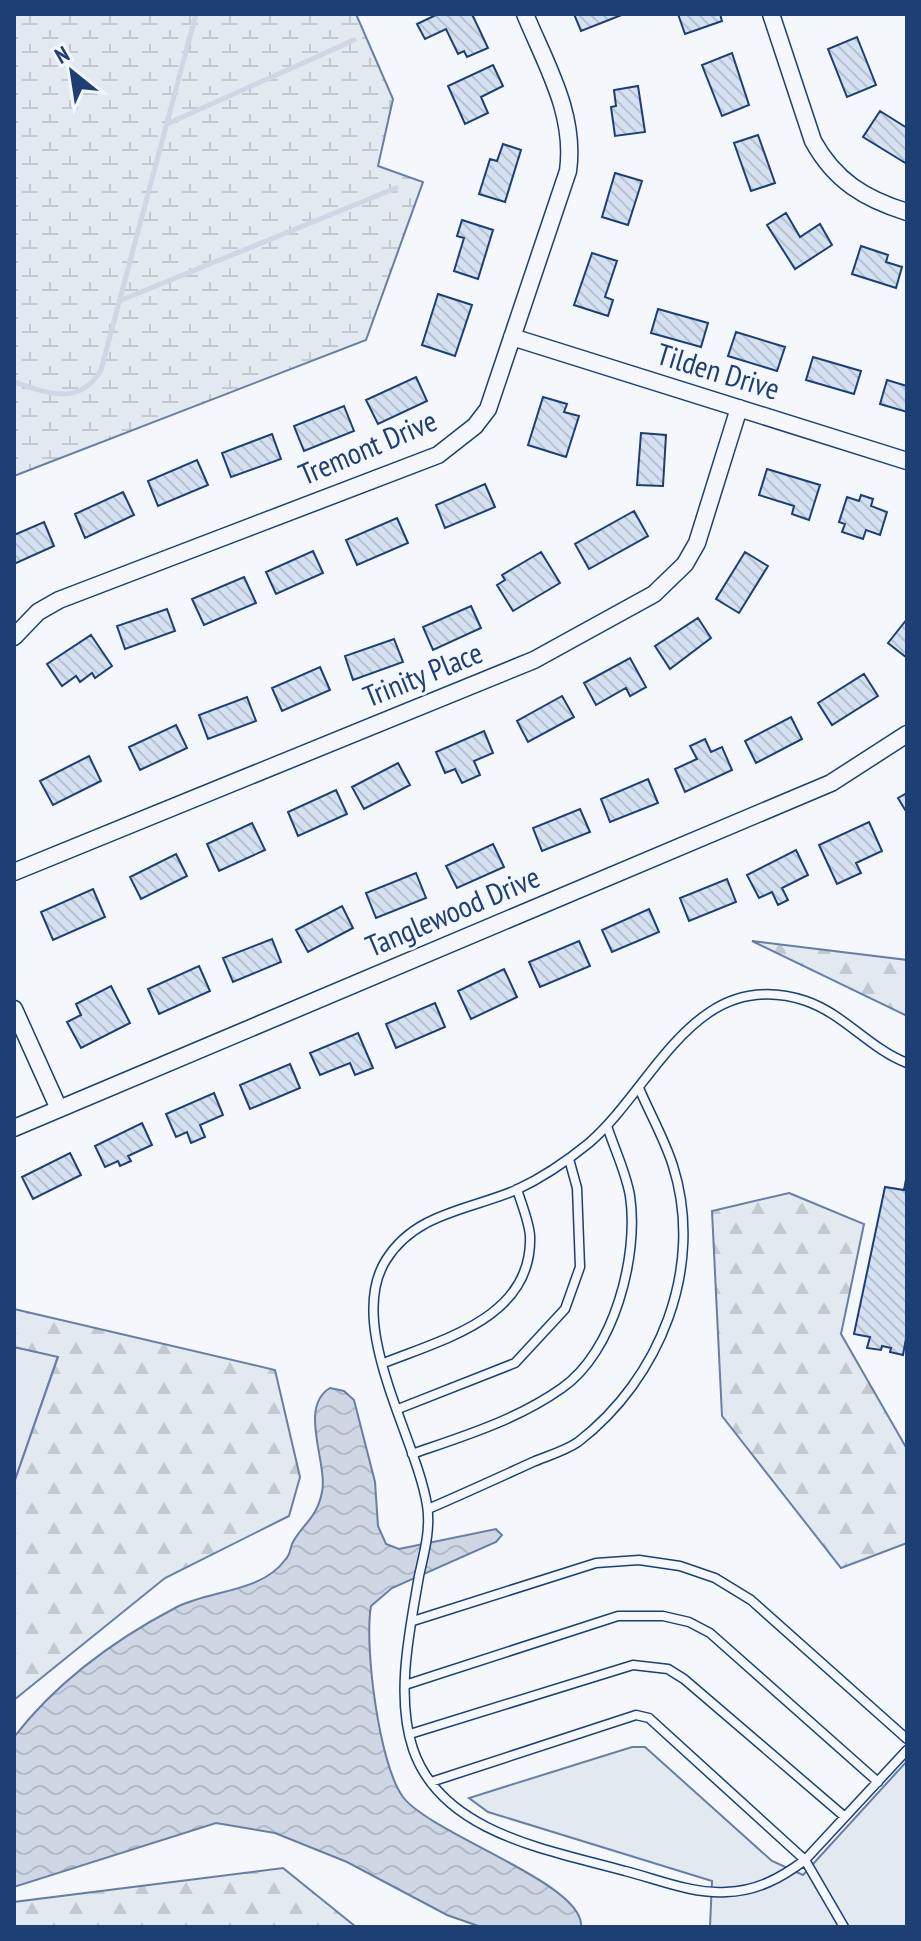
<svg xmlns="http://www.w3.org/2000/svg" width="921" height="1941" viewBox="0 0 921 1941" font-family="'PT Sans Narrow',sans-serif">
  <defs>
    <pattern id="forest-firs" width="22" height="20" patternUnits="userSpaceOnUse" patternTransform="scale(2)"><rect width="22" height="20" fill="#e3e9f0"/><path d="M5 1l3.5 6h-7zM16 11l3.5 6h-7z" fill="#c2c9d1"/></pattern>
    <pattern id="wetland-marsh" width="20" height="14" patternUnits="userSpaceOnUse" patternTransform="scale(2)"><rect width="20" height="14" fill="#e3e9f0"/><path d="M1 5h8M5 5V1M11 12h8M15 12V8" fill="none" stroke="#c2c9d1"/></pattern>
    <pattern id="water-waves" width="16" height="10" patternUnits="userSpaceOnUse" patternTransform="scale(2)"><rect width="16" height="10" fill="#cfd7e4"/><path d="M0 5q4-4 8 0t8 0" fill="none" stroke="#b1bac7"/></pattern>
    <pattern id="building-back-hatch" width="6" height="6" patternUnits="userSpaceOnUse" patternTransform="scale(2)"><rect width="6" height="6" fill="#d5e0f0"/><path d="M-1 5l2 2M0 0l6 6M5-1l2 2" fill="none" stroke="#b6c1d1"/></pattern>
  </defs>
  <rect width="100%" height="100%" fill="#f4f7fb"/>
  <path fill="#e3e9f0" stroke="#687fa3" stroke-width="2" d="M14,1347L58,1356L14,1483Z
    M632,1747H645L772,1861L803,1875L907,1761V1927H710L712,1881L488,1812L469,1798Z"/>
  <path fill="url(#forest-firs)" stroke="#687fa3" stroke-width="2" d="M752,941L907,960V1016Z
    M789,1193L864,1224L841,1334L907,1449V1543L841,1568L722,1416L712,1211Z
    M14,1309L275,1370L300,1477L289,1516L165,1578L14,1700V1483L58,1357L14,1347Z
    M283,1868L356,1927H14V1902Z"/>
  <path fill="url(#wetland-marsh)" stroke="#687fa3" stroke-width="2" d="M14,14H356L393,99L378,166L423,182L366,340L14,476Z"/>
  <path fill="url(#water-waves)" stroke="#687fa3" stroke-width="2" d="M330,1388L344,1391L354,1400L375,1482L378,1526L386,1544L399,1549L496,1529L502,1535L496,1542L392,1588L371,1606C364,1645 379,1765 403,1797C432,1835 586,1884 581,1927H481L447,1915L347,1862L275,1833L216,1823L14,1887V1737C56,1683 114,1640 175,1608C208,1590 261,1593 285,1560C290,1555 290,1550 292,1544C301,1525 317,1519 322,1492C328,1463 298,1407 330,1388Z"/>
  <g fill="none" stroke-linecap="round" stroke-linejoin="round">
    <path stroke="#cfd7e4" stroke-width="5" d="M167,124L354,40
      M119,301L396,188
      M14,382C48,393 79,407 101,370L196,14"/>
  </g>
  <path fill="url(#building-back-hatch)" stroke="#1d3f73" stroke-width="2" d="M438,14H472L488,48L467,57L464,51L458,54L446,29L425,39L417,24Z
    M574,14H624L581,31Z
    M678,14H720L722,21L685,34Z
    M857,37L876,85L847,97L828,49Z
    M732,53L749,105L722,116L702,65Z
    M493,65L503,86L481,97L488,113L465,124L448,86Z
    M638,86L645,132L615,136L611,107L616,106L614,90Z
    M880,111L907,128V164L863,137Z
    M758,135L775,183L751,191L734,143Z
    M503,144L521,150L505,202L479,194L490,159L497,161Z
    M615,173L642,181L628,225L602,217Z
    M786,213L800,237L820,224L832,245L795,269L767,225Z
    M462,220L493,230L478,279L454,271L464,238L457,236Z
    M861,246L888,255L886,262L902,267L896,288L852,274Z
    M592,253L617,261L605,297L613,300L608,316L574,305Z
    M438,294L472,305L455,356L422,345Z
    M658,309L708,323L701,347L651,333Z
    M736,332L785,347L777,371L728,356Z
    M813,357L861,371L854,394L806,380Z
    M416,377L427,401L378,424L366,400Z
    M887,380L907,386V412L880,404Z
    M543,397L567,404L564,412L579,416L566,457L528,445Z
    M344,406L354,431L304,451L294,426Z
    M641,433L666,435L663,486L637,485Z
    M272,434L281,459L231,477L222,453Z
    M197,460L208,485L158,506L148,481Z
    M767,469L820,485L809,520L792,514L794,506L759,495Z
    M485,484L495,507L445,528L436,505Z
    M123,492L134,515L85,538L75,514Z
    M861,495L873,499L871,506L887,512L880,535L866,530L863,539L842,532L845,524L839,522L847,497L859,501Z
    M634,511L648,536L589,569L575,544Z
    M397,518L408,543L357,565L346,540Z
    M44,522L54,546L14,564V535Z
    M313,551L323,573L276,594L266,572Z
    M541,552L560,583L513,611L497,585L505,580L502,575Z
    M745,552L768,566L739,613L716,599Z
    M244,577L256,603L204,625L192,599Z
    M471,606L481,628L433,650L423,627Z
    M167,609L175,631L125,649L117,626Z
    M698,618L711,638L670,669L655,646Z
    M907,619V658L888,643Z
    M91,635L112,666L95,678L92,673L80,682L76,676L62,686L47,664Z
    M394,639L403,662L353,680L345,656Z
    M630,658L646,687L630,696L626,688L596,705L584,683Z
    M320,667L330,690L282,711L272,688Z
    M864,674L878,696L832,725L818,703Z
    M562,696L574,717L528,742L517,721Z
    M247,697L256,721L208,739L199,715Z
    M791,717L802,739L756,763L745,741Z
    M176,725L187,748L140,770L129,747Z
    M484,731L493,753L474,761L480,775L462,783L455,769L445,773L436,752Z
    M705,739L711,752L722,747L732,770L685,792L675,769L697,759L690,746Z
    M89,756L101,781L53,805L40,781Z
    M398,763L410,785L364,809L352,787Z
    M648,779L658,803L610,822L601,799Z
    M336,790L347,814L298,836L288,812Z
    M907,793V813L898,798Z
    M580,809L590,832L542,851L533,828Z
    M869,822L882,851L856,863L861,873L837,884L819,845Z
    M252,823L265,850L219,871L207,844Z
    M493,844L504,867L457,888L446,866Z
    M796,850L808,875L782,888L788,900L778,905L772,892L759,898L747,875Z
    M176,854L187,876L141,899L130,877Z
    M416,873L426,898L376,918L366,893Z
    M727,879L736,902L689,921L680,898Z
    M93,889L105,917L53,940L41,912Z
    M342,906L353,928L308,952L296,930Z
    M649,909L659,932L612,952L602,930Z
    M272,939L281,962L233,982L223,958Z
    M579,941L590,966L540,987L529,962Z
    M199,966L210,991L159,1014L148,989Z
    M504,969L517,997L471,1019L458,991Z
    M111,986L130,1023L81,1048L67,1022L81,1015L76,1004Z
    M435,1003L445,1027L396,1048L386,1024Z
    M358,1033L373,1068L355,1075L350,1063L320,1075L310,1053Z
    M290,1064L300,1088L250,1109L240,1085Z
    M214,1093L223,1115L200,1125L205,1137L191,1143L187,1132L176,1137L166,1114Z
    M142,1123L152,1145L128,1156L131,1161L120,1166L118,1161L105,1167L95,1146Z
    M70,1153L81,1175L33,1199L22,1177Z
    M907,1174V1333L903,1355L890,1352L891,1348L882,1346L881,1350L867,1348L870,1337L854,1334L885,1187L904,1190Z"/>
  <g fill="none" stroke-linecap="round" stroke-linejoin="round">
    <defs>
      <path id="lane" d="M907,1063C870,1049 844,1014 806,1001C695,964 655,1086 589,1143C567,1161 542,1178 516,1190C469,1210 415,1213 386,1260C345,1325 416,1437 427,1505C431,1529 424,1553 419,1576C410,1629 395,1696 413,1749C442,1834 550,1850 625,1871C657,1879 692,1894 726,1892C757,1891 781,1878 805,1860L907,1750
        M384,1363C444,1339 533,1317 530,1236C529,1221 521,1203 517,1189
        M398,1409L515,1363L565,1309L580,1267L577,1188L569,1159
        M412,1454C464,1436 517,1420 562,1388C614,1352 639,1256 630,1196C626,1172 614,1148 607,1126
        M428,1509C463,1494 498,1478 533,1462C547,1456 565,1451 578,1442C660,1379 705,1267 673,1166C665,1140 650,1114 639,1088
        M413,1621L596,1563L639,1560L680,1566L715,1578L751,1600L907,1739
        M405,1685L618,1616H663L689,1622L710,1633L878,1782
        M410,1734L633,1665L668,1669L684,1679L845,1817
        M431,1782L636,1715L649,1718L805,1860L844,1927"/>
      <path id="street" d="M771,14L813,141C835,181 865,199 907,212
        M512,337L907,461
        M14,637L38,612L59,600L438,455L475,426L488,409L568,171C576,114 546,65 525,14
        M14,872L534,660L654,594L685,564L697,543L739,408
        M14,1009L59,1109
        M14,1128L831,783L907,734"/>
    </defs>
    <use href="#lane" stroke="#1d3f73" stroke-width="11"/>
    <use href="#street" stroke="#1d3f73" stroke-width="19"/>
    <use href="#lane" stroke="#f4f7fb" stroke-width="8"/>
    <use href="#street" stroke="#f4f7fb" stroke-width="16"/>
  </g>
  <g text-anchor="middle" stroke-width="6" stroke-linejoin="round" paint-order="stroke">
    <g font-size="30" fill="#1d3f73" stroke="#f4f7fb">
      <text transform="translate(718 372) rotate(17)" y="10">Tilden Drive</text>
      <text transform="translate(368 448) rotate(-23)" y="10">Tremont Drive</text>
      <text transform="translate(423 675) rotate(-22)" y="10">Trinity Place</text>
      <text transform="translate(453 912) rotate(-23)" y="10">Tanglewood Drive</text>
    </g>
  </g>
  <rect width="921" height="1941" fill="none" stroke="#1d3f73" stroke-width="32"/>
  <g transform="translate(72 72) rotate(330)" stroke="#f4f7fb" stroke-width="6" paint-order="stroke">
  <path d="M0-6L14 30L0 20L-14 30Z" fill="#1d3f73"/>
  <text y="-12" font-size="22" font-weight="bold" text-anchor="middle" fill="#1d3f73">N</text>
  </g>
</svg>
